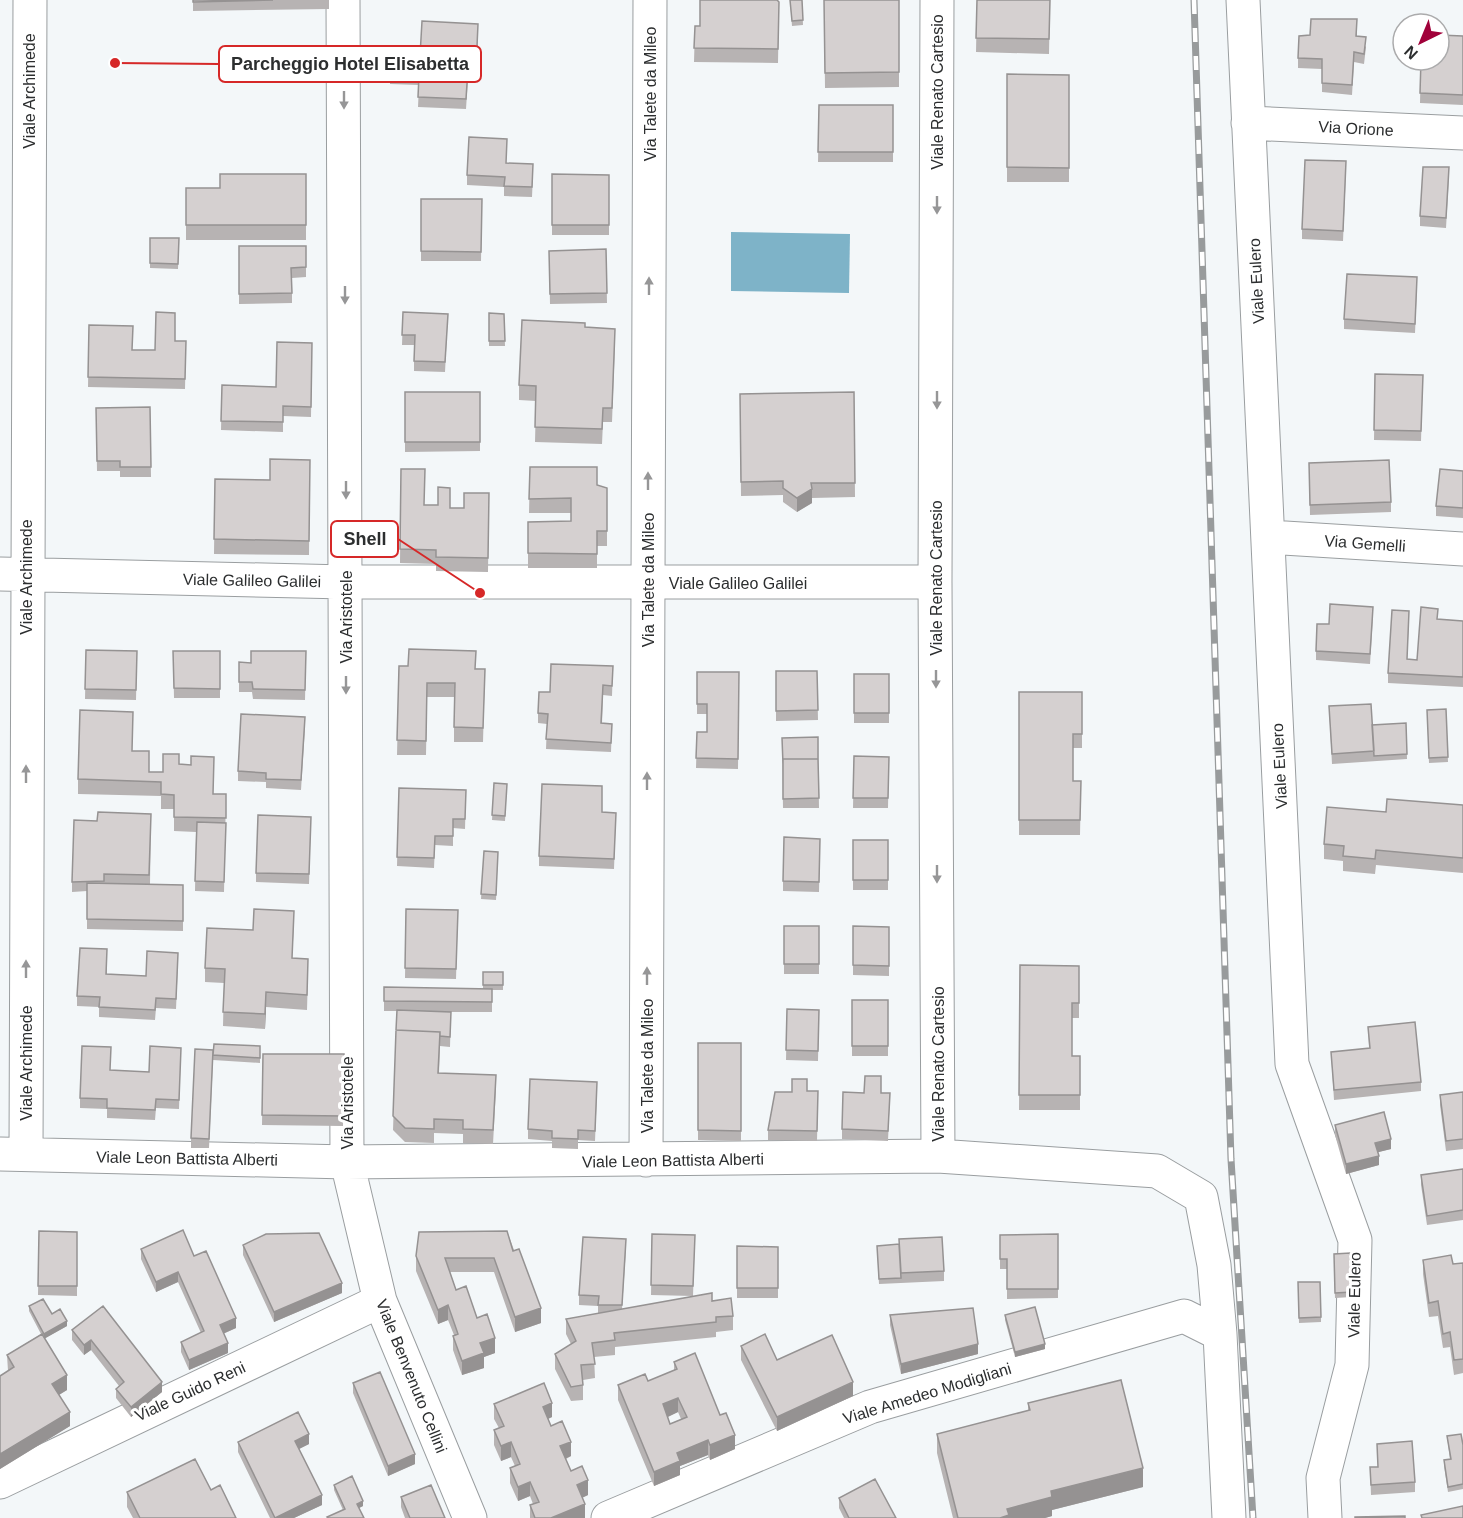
<svg xmlns="http://www.w3.org/2000/svg" width="1463" height="1518" viewBox="0 0 1463 1518" font-family="Helvetica,sans-serif">
  <rect width="100%" height="100%" fill="#f3f7f9"/>
  <path fill="#7eb3c8" d="M731,232L850,234L849,293L731,291Z"/>
  <g fill="none" stroke-linecap="round" stroke-linejoin="round">
    <defs>
      <path id="minor" d="M343,0L347,1162L380,1301L470,1518
        M937,0L935,582L938,1156
        M1243,0L1292,1064L1355,1240L1352,1365L1323,1478L1325,1518
        M1248,123L1463,133
        M1268,537L1463,549
        M0,574L346,582H935
        M0,1154L347,1162L938,1156L1157,1171L1201,1197L1214,1265L1220,1334L1229,1518
        M26,1154L30,0
        M646,1160L650,0
        M0,1482L380,1301
        M608,1518L870,1407L1184,1316L1220,1334"/>
    </defs>
    <use href="#minor" stroke="#9a9ea0" stroke-width="35"/>
    <use href="#minor" stroke="#fff" stroke-width="33"/>
    <defs>
      <path id="rail" d="M1194,0L1231,1159L1253,1518"/>
    </defs>
    <use href="#rail" stroke="#989b9c" stroke-width="7"/>
    <use href="#rail" stroke="#fff" stroke-width="4.5" stroke-dasharray="14" stroke-linecap="butt"/>
  </g>
  <path fill="#b7b3b3" fill-rule="evenodd" d="M193,0H329V9L193,11Z
    M790,0H802L803,25L792,26Z
    M824,0H899V87L825,88Z
    M977,0H1050L1049,54L976,52Z
    M779,2L778,63L694,62L695,26H700Z
    M1357,28V37L1366,47L1364,64L1354,62L1352,95L1322,92V69L1298,68V58L1310,35Z
    M478,34L476,78H468L466,109L418,107L419,85L390,84V74L420,56Z
    M1463,36V105L1420,103L1421,60Z
    M1007,74L1069,75V182H1007Z
    M819,105H893V162H818Z
    M506,163L533,174L532,197L504,196V187L467,185V175Z
    M1346,171L1343,241L1302,239V229Z
    M306,174V240H186V188H220Z
    M552,174L609,175V235H552Z
    M1449,176L1446,228L1420,226V216Z
    M421,199H482L481,261H421Z
    M150,238H179L178,269L150,268Z
    M239,246H306V277L292,278V303L239,304Z
    M606,249L607,303L550,304L549,251Z
    M1417,287L1415,333L1344,329V319Z
    M403,312L448,314L445,372L414,371V345H402Z
    M489,313L504,314L505,346H489Z
    M89,325L132,350H155L175,341H186L185,389L88,387Z
    M585,327L615,343L612,422H603L602,444L535,442L536,401L519,400V385Z
    M312,343L311,417L283,416V432L221,430L222,385L276,387Z
    M1375,374L1423,375L1421,441L1374,440Z
    M405,392H480V451L405,452Z
    M854,392L855,497L812,498V503L797,512L783,502V495L741,496L740,394Z
    M150,407L151,477H120V471H97L96,408Z
    M310,460L309,555L214,554L215,479L270,480Z
    M1309,463L1391,502V512L1310,515Z
    M530,467L597,485L607,502V546H597V568H528V522L571,521V513H529Z
    M401,469L424,505L450,508H464L489,493L488,572L436,571V564L400,563Z
    M1463,471V518L1436,516V506Z
    M1373,616L1370,664L1316,660V651Z
    M1438,619L1463,621V687L1388,683V673L1409,621L1407,660H1417Z
    M86,650L137,651L136,700L85,699Z
    M173,651H220V698H174Z
    M306,651L305,700L253,699L252,692H239V662L251,663Z
    M399,666L485,669L483,742H454V697H427L426,755H397Z
    M613,666L612,696L603,695L602,724H612L611,752L546,749L547,724L538,723V713L550,692Z
    M817,671L818,720L776,721V711Z
    M697,672H739L738,769L696,768L697,732H707V714H697Z
    M854,674H889V723H854Z
    M1019,692H1082V748H1073V781H1081L1080,835H1019Z
    M1329,706L1372,725L1406,723L1407,759L1332,764Z
    M1446,709L1448,762L1429,763L1427,710Z
    M305,727L301,790L266,788V782L238,781V771Z
    M818,737L819,808H783L782,738Z
    M133,751L149,772H163L179,764L214,771L213,794H226L224,892L195,891L196,832L174,831V809H161V796L78,794V779Z
    M854,756L889,757L888,808H853Z
    M494,783L507,784L505,821L492,820Z
    M399,788L466,790L465,829L453,828V846L435,845L434,868L397,866Z
    M1463,805V873L1376,865L1375,874L1343,871V861L1324,859V844L1386,812Z
    M602,812L616,813L614,869L539,866V856Z
    M151,814L150,884L183,885V931L87,929V891L72,892V882L97,821Z
    M311,817L309,884L256,882V873Z
    M820,839L819,892L783,891V881Z
    M853,840H888V890H853Z
    M484,851L498,852L496,900L481,899Z
    M406,909L458,910L456,979L405,978Z
    M294,925L292,958L308,974L307,1010L266,1007L265,1029L223,1026L224,983L205,982V968L253,930Z
    M784,926H819V974H784Z
    M853,926L889,927V976L853,975Z
    M107,959V974L146,976L178,963L176,1009L156,1008L155,1020L99,1017V1007L77,1006V996Z
    M1020,965L1079,966V1018H1072V1056H1080V1110H1019Z
    M483,972H503V990H492V1012H451L450,1047L440,1046L439,1073L496,1089L493,1144L463,1143V1134L434,1133V1143L405,1142L393,1130L397,1011H384V987L483,989Z
    M852,1000H888V1056H852Z
    M787,1009L819,1010L818,1061L786,1060Z
    M1368,1027L1421,1082V1091L1334,1100L1331,1052L1369,1048Z
    M698,1043H741V1141L698,1140Z
    M260,1046V1063L213,1060L209,1148H191V1138L213,1050Z
    M181,1048L179,1109L156,1108L155,1120L107,1118V1109L80,1108V1098L110,1070L149,1072Z
    M263,1054H344L343,1126L262,1125Z
    M807,1091H818L817,1141L768,1140V1130L792,1092Z
    M597,1092L595,1141L578,1140V1149L552,1148V1141L528,1139V1129Z
    M1463,1092V1149L1446,1151L1440,1105V1095Z
    M864,1093H890L888,1141L842,1139V1129Z
    M1335,1125L1391,1149L1378,1152L1379,1165L1346,1174L1335,1135Z
    M1463,1169V1220L1427,1225L1421,1185V1175Z
    M39,1231L77,1232V1296L38,1295Z
    M507,1231L541,1323L515,1332L494,1272H450L456,1290L477,1318L495,1353L484,1357V1368L462,1375L453,1350V1336L454,1335L448,1320L438,1324L416,1271V1256Z
    M652,1234L695,1235L693,1296L651,1295Z
    M1058,1234V1298L1007,1299V1269H1000V1259Z
    M243,1245L342,1293L274,1322L243,1255Z
    M737,1246L778,1247V1298H737Z
    M877,1246L944,1271V1281L879,1284Z
    M141,1249L194,1256L236,1328L223,1334L228,1353L189,1370L181,1352V1342L201,1333L178,1282L156,1292L141,1259Z
    M626,1249L622,1309L712,1301L733,1316V1330L716,1332V1337L615,1347V1355L594,1357L595,1378L583,1380V1400L571,1401L555,1369V1354L571,1344L566,1334V1319L598,1314V1306L579,1305V1295Z
    M1350,1253L1352,1297L1335,1298L1334,1254Z
    M1423,1260L1453,1264L1463,1263V1373L1454,1375L1450,1347L1443,1348L1438,1316L1429,1317L1423,1274Z
    M1298,1282L1321,1317V1322L1299,1323Z
    M29,1306L52,1314L67,1326L45,1338L67,1390L59,1395L70,1426L0,1469V1376L8,1371L7,1355L41,1334L29,1311Z
    M103,1306L162,1392L131,1417L116,1398V1389L119,1386L91,1350L84,1355L72,1340V1330Z
    M890,1315L978,1354L901,1374L890,1325Z
    M1005,1315L1045,1349L1015,1357L1005,1320Z
    M741,1346L777,1360L853,1396L777,1431L741,1360Z
    M674,1362L720,1415L735,1449L710,1460L708,1455L680,1466V1475L654,1486L618,1400V1385L648,1381L674,1371ZM678,1412L681,1419L670,1424L668,1417Z
    M353,1383L415,1464L388,1476L353,1393Z
    M1028,1403L1143,1487L1052,1510V1516L1045,1518H953L937,1453V1434L1028,1411Z
    M494,1404L552,1417L548,1419L551,1426L571,1456L566,1459L571,1471L588,1495L582,1498L585,1518H530V1505L533,1504L530,1496L518,1501L510,1483V1468L515,1466L511,1457L501,1461L494,1445V1430L499,1428L494,1419Z
    M1447,1436L1463,1445V1489L1448,1492L1444,1466V1460H1450Z
    M238,1442L309,1444L299,1449L322,1505L294,1518H270L238,1452Z
    M1377,1444L1415,1482V1492L1371,1495L1370,1467H1378Z
    M334,1485L363,1506L359,1508L343,1510L334,1490Z
    M211,1490L236,1518H133L127,1507V1492Z
    M401,1497L445,1518H405L401,1507Z
    M839,1498L896,1518H844L839,1508Z"/>
  <path fill="#959292" d="M812,489V503L797,512V498Z
    M266,992V1007L265,1029V1014Z
    M1391,1139V1149L1375,1153V1143Z
    M1379,1156V1165L1346,1174V1164Z
    M178,1272V1282L156,1292V1282Z
    M342,1283V1293L274,1322V1312Z
    M448,1305V1320L438,1324V1310Z
    M541,1308V1323L515,1332V1317Z
    M236,1318V1328L220,1335V1325Z
    M67,1321V1326L44,1339V1334Z
    M495,1338V1353L484,1357V1368L462,1375V1361L480,1343Z
    M91,1340V1350L84,1355V1345Z
    M228,1343V1353L189,1370V1360Z
    M978,1344V1354L901,1374V1364Z
    M1045,1344V1349L1015,1357V1352Z
    M67,1375V1390L52,1399V1384Z
    M162,1382V1392L131,1417V1407Z
    M853,1382V1396L777,1431V1417Z
    M678,1398V1412L663,1419V1404Z
    M552,1403V1417L543,1421V1407Z
    M70,1412V1426L0,1469V1454Z
    M309,1434V1444L295,1451V1441Z
    M735,1435V1449L710,1460V1445Z
    M708,1440V1455L680,1466V1475L654,1486V1472L677,1453Z
    M511,1442V1457L501,1461V1446Z
    M571,1442V1456L560,1461V1446Z
    M415,1454V1464L388,1476V1466Z
    M1143,1468V1487L1052,1510V1516L1045,1518H1000L1007,1509L1051,1491Z
    M588,1480V1495L577,1500V1485Z
    M530,1482V1496L518,1501V1487Z
    M322,1495V1505L294,1518H275Z
    M363,1501V1506L357,1509V1504Z
    M585,1504V1518H551Z"/>
  <path fill="#d5d0d0" stroke="#959292" stroke-width="1.5" fill-rule="evenodd" d="M193,0H273L193,2Z
    M700,0H777L779,2L778,49L694,48L695,26H700Z
    M790,0H802L803,20L792,21Z
    M824,0H899V72L825,73Z
    M977,0H1050L1049,39L976,38Z
    M1311,19H1357L1356,36L1366,37L1364,54L1354,52L1352,85L1322,83V59L1298,58L1299,36L1310,35Z
    M422,21L478,24L476,68H468L466,99L418,97L419,75L390,74L392,55L420,56Z
    M1439,35L1463,36V95L1420,93L1421,60H1439Z
    M1007,74L1069,75V168L1007,167Z
    M819,105H893V152H818Z
    M469,137L507,139L506,163L533,164L532,187L504,186L505,177L467,175Z
    M1305,160L1346,161L1343,231L1302,229Z
    M1423,167H1449L1446,218L1420,216Z
    M220,174H306V225H186V188H220Z
    M552,174L609,175V225H552Z
    M421,199H482L481,252L421,251Z
    M150,238H179L178,264L150,263Z
    M239,246H306V267L291,268L292,293L239,294Z
    M606,249L607,293L550,294L549,251Z
    M1347,274L1417,277L1415,324L1344,319Z
    M156,312L175,313V341H186L185,379L88,377L89,325L133,326L132,350H155Z
    M403,312L448,314L445,362L414,361L415,335H402Z
    M489,313L504,314L505,341H489Z
    M522,320L585,323V327L615,329L612,408H603L602,429L535,427L536,386L519,385Z
    M277,342L312,343L311,407L283,406V422L221,421L222,385L276,387Z
    M1375,374L1423,375L1421,431L1374,430Z
    M405,392H480V442H405Z
    M854,392L855,483H811L812,489L797,498L783,488V481L741,482L740,394Z
    M150,407L151,467H120V461H97L96,408Z
    M270,459L310,460L309,541L214,539L215,479L270,480Z
    M1389,460L1391,502L1310,505L1309,463Z
    M530,467H597V485L607,488V531H597V554L528,553V522L571,521V498L529,499Z
    M401,469H425L424,505H438V487L450,488V508H464V493H489L488,558L436,557V550L400,549Z
    M1440,469L1463,471V508L1436,506Z
    M1330,604L1373,607L1370,654L1316,651L1317,624H1329Z
    M1421,607L1438,609L1437,619L1463,621V677L1388,673L1392,610L1409,611L1407,659L1417,660Z
    M409,649L476,651L475,669H485L483,728L454,727L455,683H427L426,741L397,740L399,666H408Z
    M86,650L137,651L136,690L85,689Z
    M173,651H220V689L174,688Z
    M251,651H306L305,690L253,689L252,682H239V662L251,663Z
    M551,664L613,666L612,686L603,685L601,723L612,724L611,743L546,739L548,714L538,713L539,692H550Z
    M776,671H817L818,710L776,711Z
    M697,672H739L738,759L696,758L697,732H707V704H697Z
    M854,674H889V713H854Z
    M1019,692H1082V734H1073V781H1081L1080,820H1019Z
    M1371,704L1374,751L1332,754L1329,706Z
    M1446,709L1448,757L1429,758L1427,710Z
    M80,710L133,712L132,751H149V772H163V754H179V764L191,765V756L214,757L213,794H226V818L174,817V795L161,794V782L78,779Z
    M241,714L305,717L301,780L266,779V773L238,771Z
    M1406,723L1407,754L1374,756L1372,725Z
    M818,737V759H783V764L782,738Z
    M854,756L889,757L888,798H853Z
    M783,759H818L819,798L783,799Z
    M494,783L507,784L505,816L492,815Z
    M542,784L602,786V812L616,813L614,859L539,856Z
    M399,788L466,790L465,819H453V836H435L434,858L397,857Z
    M1387,799L1463,805V858L1376,850L1375,859L1343,856L1344,846L1324,844L1327,807L1386,812Z
    M98,812L151,814L149,875L104,874V881L72,882L74,820L97,821Z
    M258,815L311,817L309,874L256,873Z
    M197,822L226,823L224,882L195,881Z
    M784,837L820,839L819,882L783,881Z
    M853,840H888V880H853Z
    M484,851L498,852L496,895L481,894Z
    M87,883L183,885V921L87,919Z
    M254,909L294,911L292,958L308,959L307,995L266,992L265,1014L223,1012L225,969L205,968L207,928L253,930Z
    M406,909L458,910L456,969L405,968Z
    M784,926H819V964H784Z
    M853,926L889,927V966L853,965Z
    M80,948L107,949L106,974L146,976L147,951L178,953L176,999L156,998L155,1010L99,1007L100,997L77,996Z
    M1020,965L1079,966V1003H1072V1056H1080V1095H1019Z
    M483,972H503V985H483Z
    M384,987L492,989V1002L384,1001Z
    M852,1000H888V1046H852Z
    M787,1009L819,1010L818,1051L786,1050Z
    M397,1010L451,1012L450,1037L440,1036V1032L396,1030Z
    M1415,1022L1421,1082L1334,1090L1331,1052L1370,1048L1368,1027Z
    M396,1030L440,1032L438,1073L496,1075L493,1130L463,1129V1120L434,1119V1129L405,1128L393,1116Z
    M698,1043H741V1131L698,1130Z
    M214,1044L260,1046V1058L213,1055Z
    M82,1046L111,1047L110,1070L149,1072L150,1046L181,1048L179,1100L156,1099L155,1110L107,1108V1099L80,1098Z
    M195,1049L213,1050L209,1139L191,1138Z
    M263,1054H344L343,1116L262,1115Z
    M865,1076H881V1093H890L888,1131L842,1129L843,1092L864,1093Z
    M530,1079L597,1082L595,1131L578,1130V1139L552,1138V1131L528,1129Z
    M792,1079H807V1091H818L817,1131L768,1130L775,1092H792Z
    M1463,1092V1139L1446,1141L1440,1095Z
    M1384,1112L1391,1139L1375,1143L1379,1156L1346,1164L1335,1125Z
    M1463,1169V1210L1427,1216L1421,1175Z
    M183,1230L194,1256L206,1251L236,1318L220,1325L228,1343L189,1360L181,1342L204,1331L178,1272L156,1282L141,1249Z
    M39,1231L77,1232V1286H38Z
    M507,1231L513,1251L519,1249L541,1308L515,1317L494,1258H445L456,1290L466,1286L477,1318L487,1314L495,1338L480,1343L484,1353L462,1361L453,1336L458,1334L448,1305L438,1310L416,1256L419,1232Z
    M319,1233L342,1283L274,1312L243,1245L266,1234Z
    M652,1234L695,1235L693,1286L651,1285Z
    M1058,1234V1289H1007V1259H1000V1235Z
    M583,1237L626,1239L622,1305H598L599,1296L579,1295Z
    M942,1237L944,1271L901,1273L899,1239Z
    M899,1244L901,1278L879,1279L877,1246Z
    M737,1246L778,1247V1288H737Z
    M1350,1253L1352,1292L1335,1293L1334,1254Z
    M1451,1255L1453,1264L1463,1263V1359L1454,1360L1450,1332L1443,1334L1438,1301L1429,1303L1423,1260Z
    M1298,1282H1320L1321,1317L1299,1318Z
    M712,1293V1301L731,1298L733,1316L716,1317V1322L614,1333L615,1340L592,1343L595,1364L581,1365L583,1385L571,1387L555,1354L576,1341L566,1319Z
    M43,1299L52,1314L60,1309L67,1321L44,1334L29,1306Z
    M103,1306L162,1382L131,1407L116,1389L124,1382L91,1340L84,1345L72,1330Z
    M1035,1307L1045,1344L1015,1352L1005,1315Z
    M973,1308L978,1344L901,1364L890,1315Z
    M42,1334L67,1375L52,1384L70,1412L0,1454V1376L14,1367L7,1355Z
    M765,1334L777,1360L832,1335L853,1382L777,1417L741,1346Z
    M695,1353L720,1415L726,1413L735,1435L710,1445L708,1440L677,1453L680,1461L654,1472L618,1385L645,1374L648,1381L677,1369L674,1362ZM678,1398L687,1417L670,1424L663,1404Z
    M380,1372L415,1454L388,1466L353,1383Z
    M1121,1380L1143,1468L1051,1491L1052,1497L1007,1509L1009,1515L1000,1518H958L937,1434L1030,1410L1028,1403Z
    M544,1383L552,1403L543,1407L551,1426L562,1421L571,1442L560,1446L571,1471L582,1466L588,1480L577,1485L585,1504L551,1518H535L530,1505L539,1502L530,1482L518,1487L510,1468L520,1464L511,1442L501,1446L494,1430L504,1426L494,1404Z
    M298,1412L309,1434L295,1441L322,1495L275,1518L238,1442Z
    M1461,1434L1463,1445V1484L1448,1487L1444,1460L1451,1459L1447,1436Z
    M1412,1441L1415,1482L1371,1485L1370,1467H1378L1377,1444Z
    M195,1459L211,1490L220,1485L236,1518H140L127,1492Z
    M352,1476L363,1501L357,1504L364,1518H328L327,1517L345,1509L334,1485Z
    M875,1479L896,1518H849L839,1498Z
    M431,1485L445,1518H410L401,1497Z
    M1463,1506V1518H1422L1421,1515Z
    M1405,1516V1518H1355V1517Z"/>
  <defs><path id="oneway-solid" d="M-6-.8H1V-3.2L6.5 0L1 3.2V.8H-6Z" transform="scale(1.5)"/></defs>
  <g fill="#969697">
    <use href="#oneway-solid" transform="translate(344 100) rotate(90)"/>
    <use href="#oneway-solid" transform="translate(937 205) rotate(90)"/>
    <use href="#oneway-solid" transform="translate(649 286) rotate(-90)"/>
    <use href="#oneway-solid" transform="translate(345 295) rotate(90)"/>
    <use href="#oneway-solid" transform="translate(937 400) rotate(90)"/>
    <use href="#oneway-solid" transform="translate(648 481) rotate(-90)"/>
    <use href="#oneway-solid" transform="translate(346 490) rotate(90)"/>
    <use href="#oneway-solid" transform="translate(936 679) rotate(90)"/>
    <use href="#oneway-solid" transform="translate(346 685) rotate(90)"/>
    <use href="#oneway-solid" transform="translate(26 774) rotate(-90)"/>
    <use href="#oneway-solid" transform="translate(647 781) rotate(-90)"/>
    <use href="#oneway-solid" transform="translate(937 874) rotate(90)"/>
    <use href="#oneway-solid" transform="translate(26 969) rotate(-90)"/>
    <use href="#oneway-solid" transform="translate(647 976) rotate(-90)"/>
  </g>
  <g text-anchor="middle" stroke-width="6" stroke-linejoin="round" paint-order="stroke">
    <g font-size="16" fill="#2c2e2f" stroke="#fff">
      <text transform="translate(29 91) rotate(-90)" y="6">Viale Archimede</text>
      <text transform="translate(937 92) rotate(-90)" y="6">Viale Renato Cartesio</text>
      <text transform="translate(650 94) rotate(-90)" y="6">Via Talete da Mileo</text>
      <text transform="translate(1356 128) rotate(3)" y="6">Via Orione</text>
      <text transform="translate(1256 281) rotate(-93)" y="6">Viale Eulero</text>
      <text transform="translate(1365 543) rotate(4)" y="6">Via Gemelli</text>
      <text transform="translate(26 577) rotate(-90)" y="6">Viale Archimede</text>
      <text transform="translate(936 578) rotate(-90)" y="6">Viale Renato Cartesio</text>
      <text transform="translate(252 580) rotate(1)" y="6">Viale Galileo Galilei</text>
      <text transform="translate(648 580) rotate(-90)" y="6">Via Talete da Mileo</text>
      <text x="738" y="589">Viale Galileo Galilei</text>
      <text transform="translate(346 617) rotate(-90)" y="6">Via Aristotele</text>
      <text transform="translate(1279 766) rotate(-93)" y="6">Viale Eulero</text>
      <text transform="translate(26 1063) rotate(-90)" y="6">Viale Archimede</text>
      <text transform="translate(938 1064) rotate(-90)" y="6">Viale Renato Cartesio</text>
      <text transform="translate(647 1066) rotate(-90)" y="6">Via Talete da Mileo</text>
      <text transform="translate(347 1103) rotate(-90)" y="6">Via Aristotele</text>
      <text transform="translate(187 1158) rotate(1)" y="6">Viale Leon Battista Alberti</text>
      <text transform="translate(673 1160) rotate(-1)" y="6">Viale Leon Battista Alberti</text>
      <text transform="translate(1354 1295) rotate(-89)" y="6">Viale Eulero</text>
      <text transform="translate(412 1376) rotate(68)" y="6">Viale Benvenuto Cellini</text>
      <text transform="translate(190 1391) rotate(-25)" y="6">Viale Guido Reni</text>
      <text transform="translate(927 1393) rotate(-17)" y="6">Viale Amedeo Modigliani</text>
    </g>
  </g>
  <path fill="none" stroke="#d62828" stroke-width="2" d="M115 63L219 64M480 593L398 539"/>
  <g fill="#d62828" stroke="#fff" stroke-width="2">
    <circle cx="115" cy="63" r="6"/>
    <circle cx="480" cy="593" r="6"/>
  </g>
  <g fill="#fff" stroke="#d62828" stroke-width="2">
    <rect x="219" y="46" width="262" height="36" rx="6"/>
    <rect x="331" y="521" width="67" height="36" rx="6"/>
  </g>
  <g font-size="18" text-anchor="middle" font-weight="bold" fill="#2c2e2f">
    <text x="350" y="70">Parcheggio Hotel Elisabetta</text>
    <text x="365" y="545">Shell</text>
  </g>
  <g transform="translate(1421 42) rotate(223)"><circle r="28" fill="#ffffff" stroke="#ababac" stroke-width="1.5"/>
  <path d="M0-4.5L10 22L0 15L-10 22Z" fill="#a1013a"/>
  <text y="-9" font-size="16" font-weight="bold" text-anchor="middle" fill="#2c2e2f">N</text>
  </g>
</svg>
